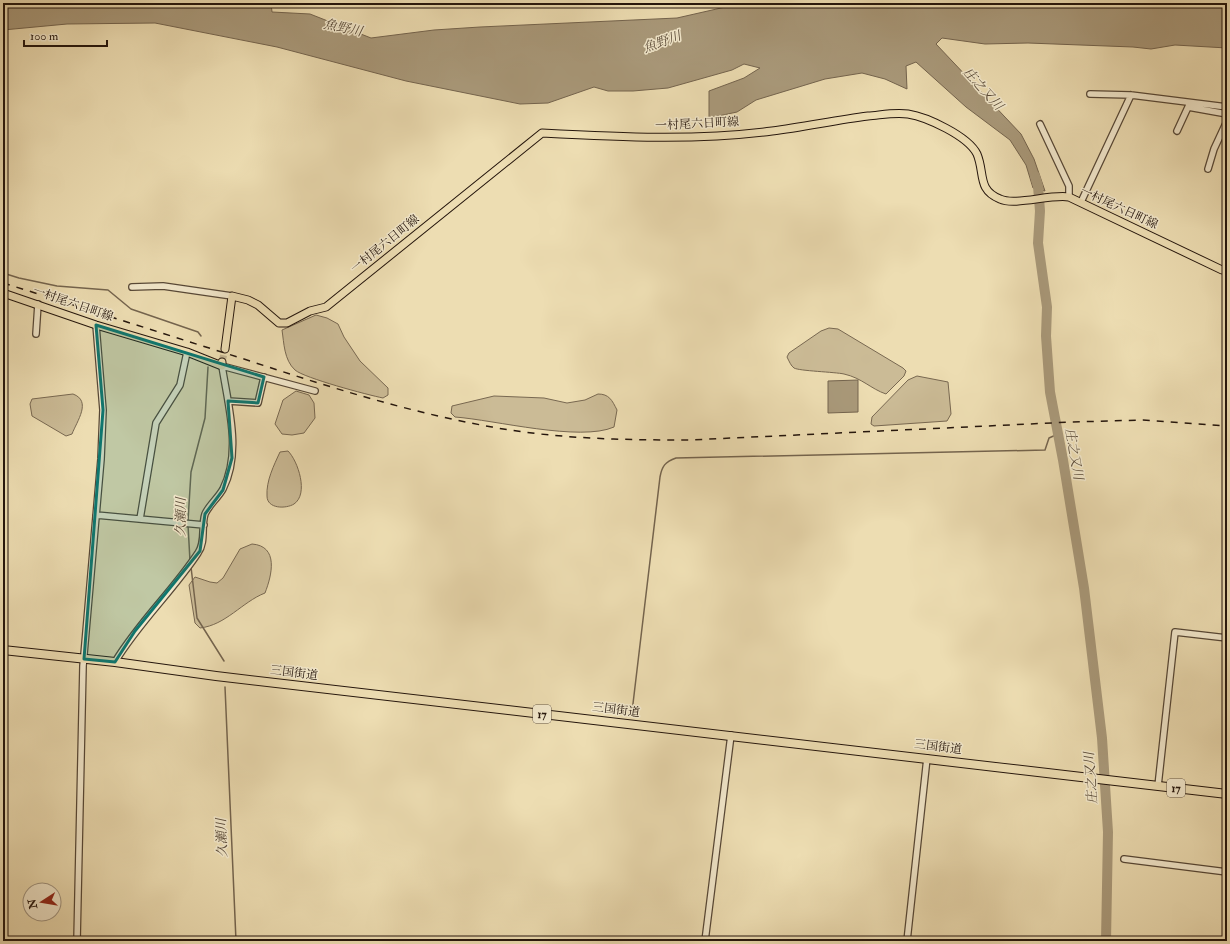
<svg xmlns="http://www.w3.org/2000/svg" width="1230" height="944" viewBox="0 0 1230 944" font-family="'IM FELL Double Pica','Noto Serif JP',serif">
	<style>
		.green { fill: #cbbb96; stroke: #786851 }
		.water { fill: #a9997a; stroke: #74644e }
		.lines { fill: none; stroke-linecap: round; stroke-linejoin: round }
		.stream { stroke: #74644e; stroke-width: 1.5 }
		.river { stroke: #a9997a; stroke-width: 10 }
		.major-tunnel { stroke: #c5b591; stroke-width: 7; stroke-dasharray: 7 3.5; stroke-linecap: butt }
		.minor-casing { stroke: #564736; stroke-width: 8 }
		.major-casing { stroke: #24150c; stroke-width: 9 }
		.highway-casing { stroke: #24150c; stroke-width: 10 }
		.minor { stroke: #f3e9cd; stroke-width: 5.5 }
		.major { stroke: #edddb2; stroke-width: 7 }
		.highway { stroke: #edddb2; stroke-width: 8 }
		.rail { stroke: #24150c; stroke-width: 1.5; stroke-dasharray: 7 7; stroke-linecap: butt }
		.marked { fill: #0f766e; fill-opacity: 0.2; stroke: #0f766e; stroke-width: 3; stroke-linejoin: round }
		.labels { text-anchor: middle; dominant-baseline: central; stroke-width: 3; stroke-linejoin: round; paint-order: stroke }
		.shield { fill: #f3e9cd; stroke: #625546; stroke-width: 1 }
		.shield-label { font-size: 11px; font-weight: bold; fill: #24150c }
		.street-label { font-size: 12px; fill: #24150c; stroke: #f3e9cd }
		.water-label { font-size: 13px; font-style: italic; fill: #594a38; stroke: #f3e9cd }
	</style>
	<rect width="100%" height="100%" fill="#edddb2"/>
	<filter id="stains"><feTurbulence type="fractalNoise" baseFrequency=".005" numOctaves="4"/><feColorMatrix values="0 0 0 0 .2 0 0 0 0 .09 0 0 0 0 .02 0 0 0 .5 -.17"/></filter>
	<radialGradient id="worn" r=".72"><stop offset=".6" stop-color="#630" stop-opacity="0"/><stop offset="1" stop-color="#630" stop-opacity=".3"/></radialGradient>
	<!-- green -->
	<path class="green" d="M316,315L327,318L338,324L344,337L360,361L388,388V395L383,398C368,395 304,378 295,370C284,360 284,343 282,330Z
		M829,328L838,329L903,368L906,371L904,376L886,394C871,389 862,378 844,374C835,372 799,371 794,368C791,366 789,361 787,357L789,353L821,331Z
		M917,376L948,382L951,414L947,421L874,426L871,424L872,417L908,380Z
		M296,391L309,395L314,403L315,418L304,433L292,435L282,434L275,424L283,400Z
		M73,394C92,401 77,421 72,434L66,436L32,416L30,404L32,399Z
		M598,394C609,394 612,400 617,410L614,427C580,442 495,420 455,417L451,413L452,406L494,396L544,398L567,403L585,400Z
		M288,451C298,461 309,494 294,504C286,509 267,509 267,496C266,481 274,465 280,452Z
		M252,544C279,546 272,575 265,593C242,602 226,625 200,628L195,623L189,585L195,577L210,582L217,583L223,578L240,549Z"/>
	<!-- water -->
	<path class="water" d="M3,3H271L272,12L310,14L371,38L434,30L480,27L677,18L743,3H1227V48L1175,45L1151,49L1133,47L1028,43L985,44L942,38L936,44L1021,134L1034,159L1045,191L1033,188L1026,165L1010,140L966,107L916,62L906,66L907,89L885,79L862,73L825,79L756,100L737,112L709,118V91L744,78L760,68L744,64L732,70L668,88L633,91H608L594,87L548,103L520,104L406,81L277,47L155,23L67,24L3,30Z
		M858,380V412L828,413V381Z"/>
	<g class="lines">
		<!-- stream -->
		<path class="stream" d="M3,273L19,278L57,286L108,290L131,309L198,332L201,336
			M188,521L191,472L205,418L208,367
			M188,525L190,561
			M191,567L197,618L224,661
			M225,687L236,941
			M632,712L660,477C662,466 665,462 676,458L1045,450L1049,438L1058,434"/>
		<!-- river -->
		<path class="river" d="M1035,176L1038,186L1040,211L1038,243L1047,307L1046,336L1050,392L1063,460L1084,588L1102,738L1108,832L1106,941"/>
		<!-- major-tunnel -->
		<path class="major-tunnel" d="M222,362L225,349"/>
		<defs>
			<path id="minor" d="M1090,94L1131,95L1227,107
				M1188,107L1227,114
				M1040,124L1069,186V197
				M1177,131L1189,105
				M1208,169L1214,149L1227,121
				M1081,202L1131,95
				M132,287L163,286L232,296
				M36,334L38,304
				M228,401L258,403L264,377
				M96,515L204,525
				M140,519L156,423L180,385L187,352
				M115,662C139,622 173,591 198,553C206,542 201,526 205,514C209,505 218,498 223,489C242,452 228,405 222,366L315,391
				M1158,786L1175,632L1227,638
				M1124,859L1227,872
				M77,941L83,666L101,459L103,410L96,325
				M705,941L731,735
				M907,941L927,758"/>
			<path id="major" d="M3,293L96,325L187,352L222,366V362
				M225,349L232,296L248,300L258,305L279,323H287L310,311L326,307L542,133C619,137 696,141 772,131C804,127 836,120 868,116C881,115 895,112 908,114C927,117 968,136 977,154C985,173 977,190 1000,199C1015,206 1050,194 1069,197L1222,270H1227"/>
			<path id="highway" d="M3,650L115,662L216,676L1227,794"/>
		</defs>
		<!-- minor casing -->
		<use href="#minor" class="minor-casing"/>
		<!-- major casing -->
		<use href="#major" class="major-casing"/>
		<!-- highway casing -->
		<use href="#highway" class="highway-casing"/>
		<!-- minor -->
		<use href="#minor" class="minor"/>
		<!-- major -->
		<use href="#major" class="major"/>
		<!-- highway -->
		<use href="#highway" class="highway"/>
		<!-- rail -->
		<path class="rail" d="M3,283C84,308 164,334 244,359C326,386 407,412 492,427C557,439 624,440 690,440L1072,422L1143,420L1227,426"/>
	</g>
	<!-- marked area -->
	<path class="marked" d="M96,325L264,377L258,403L228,401L232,458L223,490L205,514L200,551L135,631L115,662L84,659L103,410Z"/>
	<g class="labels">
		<!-- shield labels -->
		<g class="shield">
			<rect x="533" y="705" width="18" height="18" rx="3"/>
			<rect x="1167" y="779" width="18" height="18" rx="3"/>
		</g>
		<g class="shield-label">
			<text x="542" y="714">17</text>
			<text x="1176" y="788">17</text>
		</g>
		<!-- street labels -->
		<g class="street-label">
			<text transform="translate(697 124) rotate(-3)">一村尾六日町線</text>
			<text transform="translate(1119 208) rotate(25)">一村尾六日町線</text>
			<text transform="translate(385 244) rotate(-39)">一村尾六日町線</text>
			<text transform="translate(73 304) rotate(19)">一村尾六日町線</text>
			<text transform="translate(294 673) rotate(7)">三国街道</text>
			<text transform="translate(616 710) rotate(7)">三国街道</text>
			<text transform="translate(938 747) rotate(7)">三国街道</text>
		</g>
		<!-- water labels -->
		<g class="water-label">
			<text transform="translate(343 28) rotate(12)">魚野川</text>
			<text transform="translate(662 42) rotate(-20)">魚野川</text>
			<text transform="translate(983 89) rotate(48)">庄之又川</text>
			<text transform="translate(1074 454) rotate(80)">庄之又川</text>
			<text transform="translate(181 517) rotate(-89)">久瀬川</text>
			<text transform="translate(1091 778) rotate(-94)">庄之又川</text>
			<text transform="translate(222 838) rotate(-92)">久瀬川</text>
		</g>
	</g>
	<!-- margin -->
	<rect width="1230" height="944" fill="none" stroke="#edddb2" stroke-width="16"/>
	<rect x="4" y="4" width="1222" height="936" fill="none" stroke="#24150c" stroke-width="2"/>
	<rect x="8" y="8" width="1214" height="928" fill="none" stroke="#24150c"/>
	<!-- north arrow -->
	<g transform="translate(42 902) rotate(258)"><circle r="19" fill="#f3e9cd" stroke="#a09480"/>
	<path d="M0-3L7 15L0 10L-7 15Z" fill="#8f2418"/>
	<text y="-6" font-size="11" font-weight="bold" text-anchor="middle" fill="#24150c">N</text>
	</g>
	<!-- scale -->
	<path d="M24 40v6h83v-6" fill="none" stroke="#24150c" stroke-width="2"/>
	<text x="30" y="40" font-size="12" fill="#24150c" stroke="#f3e9cd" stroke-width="3" paint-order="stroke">100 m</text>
	<rect width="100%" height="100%" filter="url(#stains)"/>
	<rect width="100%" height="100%" fill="url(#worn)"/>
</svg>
